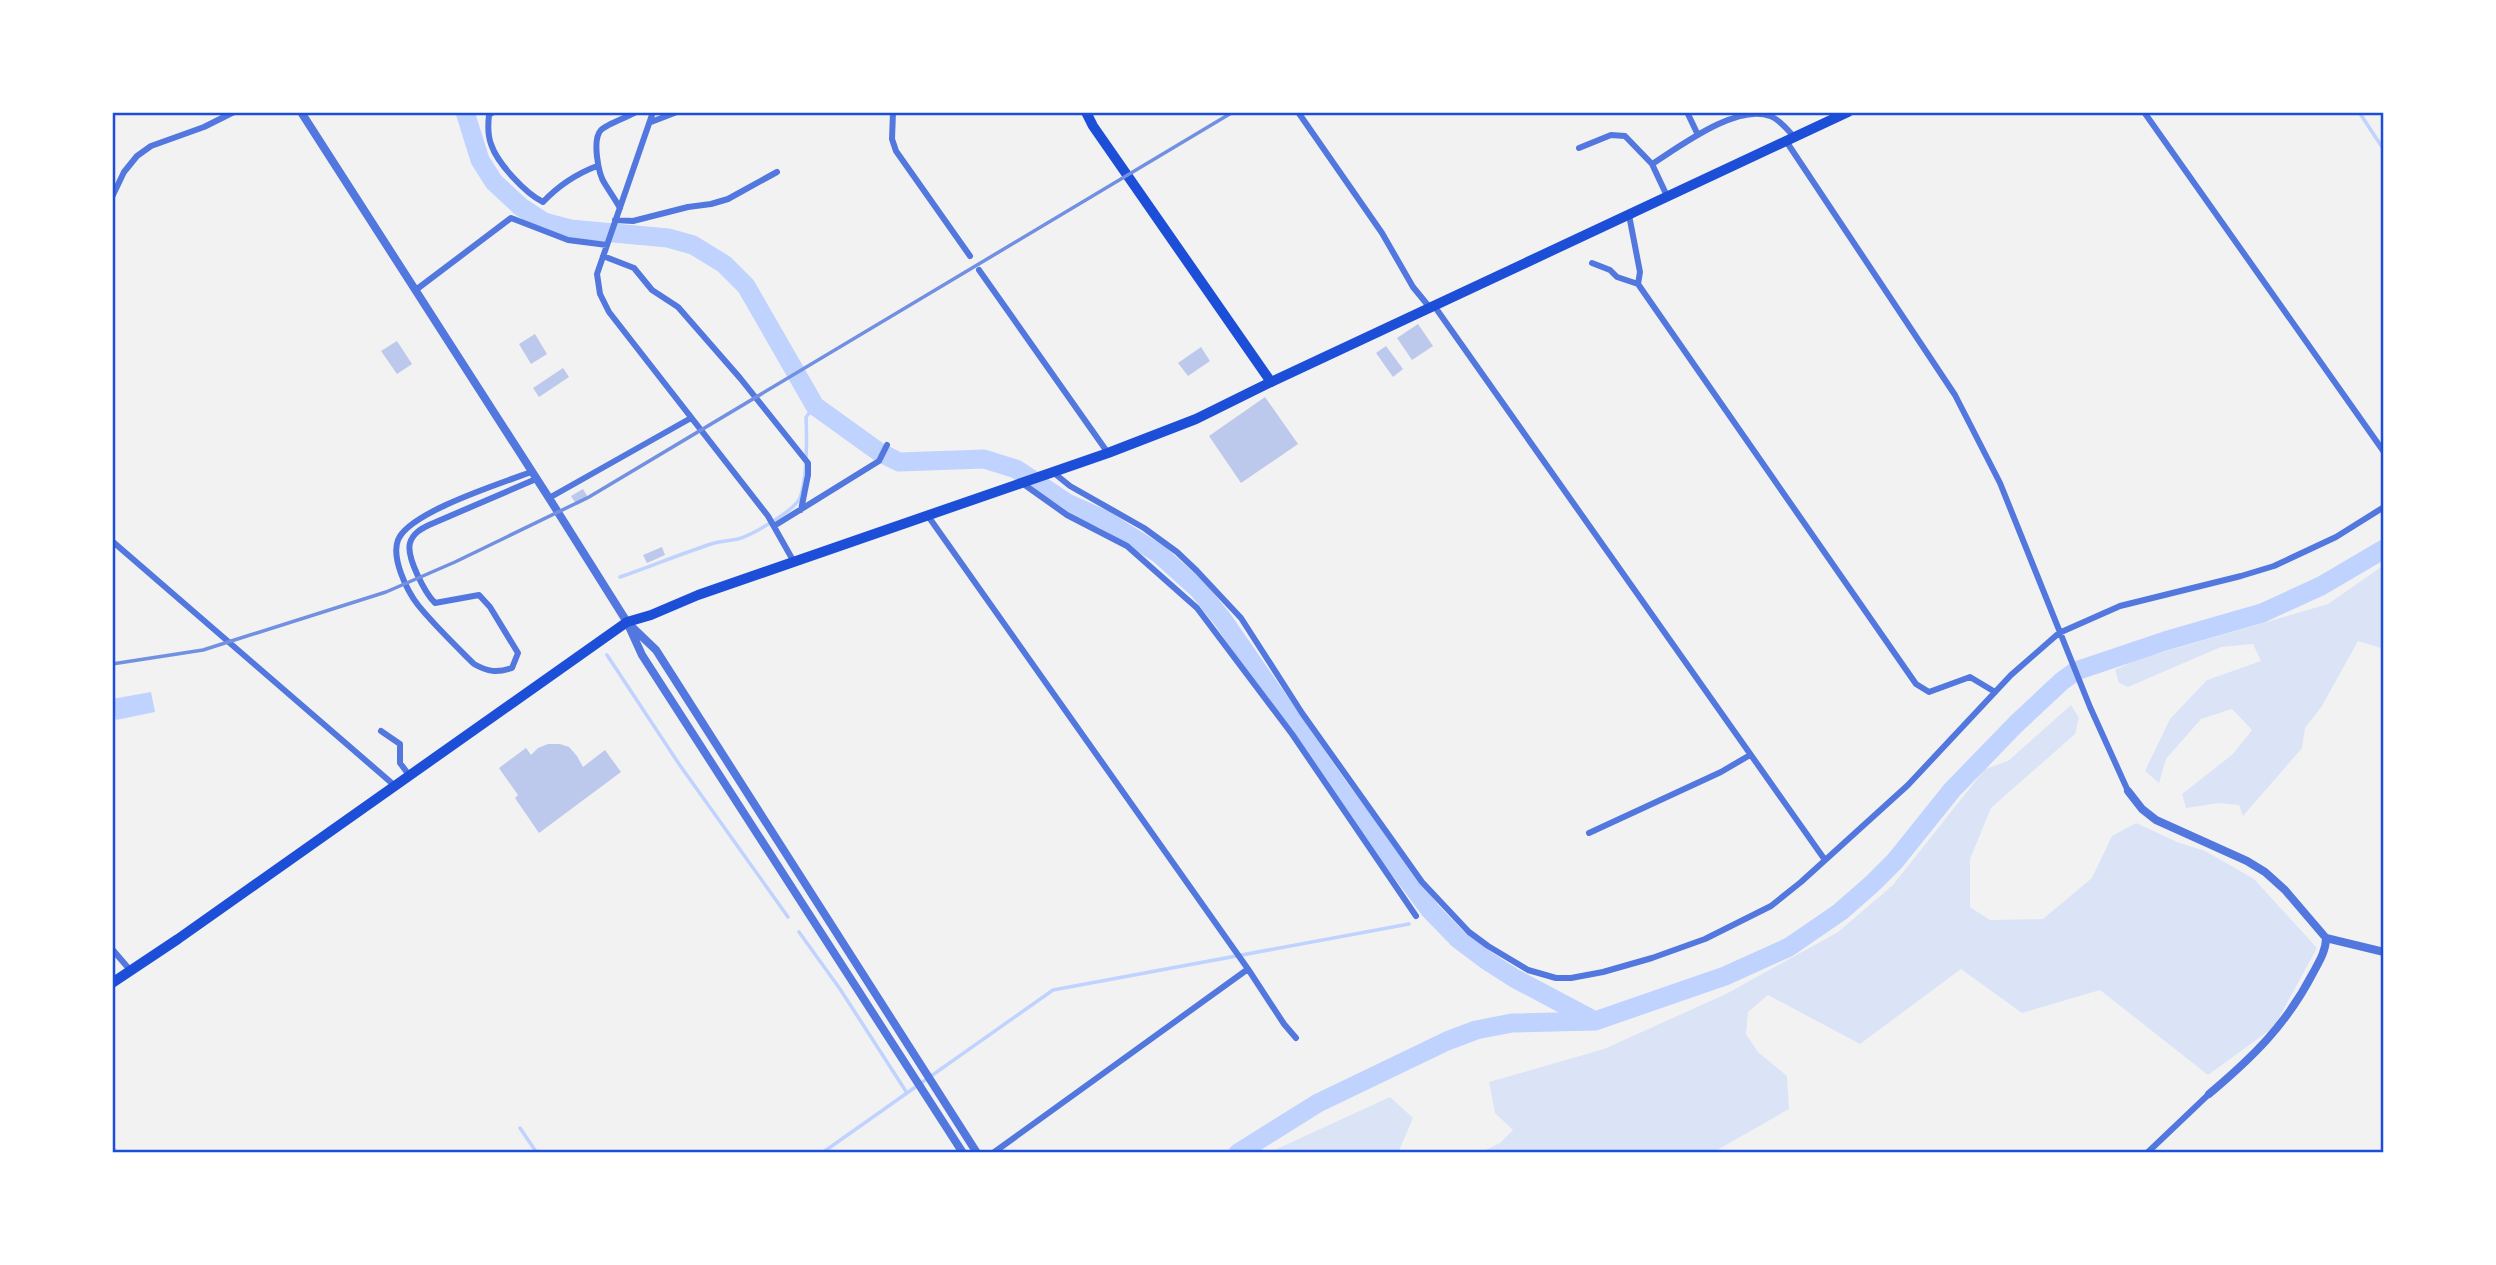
<svg xmlns="http://www.w3.org/2000/svg" width="2496" height="1265" viewBox="0 0 2496 1265" font-family="Karla,sans-serif">
	<style>
		.green { fill: #dbe4f7 }
		.water { fill: #bfd3fe }
		.lines { fill: none; stroke-linecap: round; stroke-linejoin: round }
		.stream { stroke: #bfd3fe; stroke-width: 3.5 }
		.river { stroke: #bfd3fe; stroke-width: 19 }
		.building { fill: #bdc9ec }
		.minor { stroke: #5277de; stroke-width: 6 }
		.tertiary { stroke: #5277de; stroke-width: 8 }
		.secondary { stroke: #1d4ed8; stroke-width: 10 }
		.primary { stroke: #1d4ed8; stroke-width: 10 }
		.rail { stroke: #7290e2; stroke-width: 3.5 }
		.neatline { fill: none; stroke: #1d4ed8; stroke-width: 2.5 }
	</style>
	<rect width="100%" height="100%" fill="#f2f2f2"/>
	<!-- green -->
	<path class="green" d="M2384,565V649L2358,641L2322,706L2305,728L2302,748L2243,816L2239,805L2219,803L2186,808L2182,794L2233,754L2252,730L2232,709L2201,719L2166,759L2159,783L2145,771L2170,719L2207,680L2261,661L2253,644L2221,647L2128,687L2119,683L2115,670L2136,660L2328,604Z
		M2071,705L2079,718L2075,734L1991,808L1970,859V907L1990,920L2043,919L2092,878L2112,836L2136,823L2177,842L2205,851L2254,879L2317,948L2274,1027L2208,1075L2100,990L2022,1013L1961,969L1860,1044L1768,995L1748,1012L1746,1034L1758,1052L1787,1076L1789,1109L1712,1153H1479L1500,1143L1513,1130L1495,1113L1489,1082L1604,1049L1726,994L1838,932L1893,885L1985,769L2008,761Z
		M1390,1097L1413,1118L1398,1153H1268Z"/>
	<!-- water -->
	<path class="water" d="M151,692L155,712L116,720L112,699Z"/>
	<g class="lines">
		<!-- stream -->
		<path class="stream" d="M2359,112L2384,150
			M620,577C651,566 681,554 711,544C720,541 729,541 738,539C752,535 794,511 800,498C807,479 807,438 806,417L815,406
			M607,655L679,764L788,917
			M799,932L840,989L907,1093L822,1153
			M907,1093L1053,990L1409,924
			M520,1128L537,1153
			M112,1147L117,1153"/>
		<!-- river -->
		<path class="river" d="M465,112L480,160L494,182L521,207L544,222L570,229L668,238L693,245L724,264L746,286L815,406L879,452L899,462L984,459L1016,469L1067,503L1105,520L1159,554L1199,590L1223,620L1337,785L1430,910L1458,939L1486,960L1514,978L1595,1021
			M1238,1153L1318,1103L1447,1041L1476,1030L1512,1023L1595,1021L1725,976L1789,947L1840,912L1872,884L1895,861L1952,790L2016,724L2062,681L2076,671L2165,641L2262,613L2321,586L2384,549"/>
	</g>
	<!-- building -->
	<path class="building" d="M1418,324L1433,346L1412,360L1397,338Z
		M535,334L547,354L531,364L519,344Z
		M397,341L412,364L397,374L381,351Z
		M1386,346L1403,369L1393,377L1376,353Z
		M1201,347L1210,361L1188,376L1178,363Z
		M563,368L569,377L539,397L533,388Z
		M1265,397L1298,444L1241,483L1209,436Z
		M583,489L589,499L577,505L571,496Z
		M662,547L665,555L647,563L643,555Z
		M548,744H560L569,747L577,756L583,767L605,750L621,772L539,833L515,798L518,795L499,768L526,748L531,755L538,748Z"/>
	<g class="lines">
		<!-- minor -->
		<path class="minor" d="M493,112L489,115C488,124 488,136 491,144C497,163 525,193 543,202C559,185 576,174 597,166
			M653,112L597,274L600,294L609,312L768,516L794,562
			M893,112L892,139L896,151L970,256
			M1298,112L1382,233L1413,287L1431,309
			M1687,112L1698,135
			M2144,112L2384,452
			M651,122L677,112
			M1786,141L1955,395L2000,483L2090,707L2128,791
			M1579,148L1611,135L1625,136L1652,164
			M1667,196L1652,164C1679,147 1737,103 1770,116C1779,119 1788,130 1794,137
			M112,197L124,172L137,156L151,146L204,127L234,112
			M620,208C615,199 610,192 605,184C598,174 592,139 601,130C607,124 628,117 636,112
			M1629,215L1640,272L1638,284L1916,684L1929,692L1970,677L1995,692
			M615,220L633,221L688,207L711,204L728,199L777,172
			M603,256L634,268L652,290L678,307L740,378L808,463V475L801,510
			M1592,263L1610,270L1617,277L1638,284
			M979,270L1108,453
			M417,289L511,218L568,240L607,245
			M1435,307L1825,860
			M531,472C502,483 409,512 398,540C391,558 407,591 418,605C435,626 455,645 474,664C488,672 497,673 512,668L518,653L490,607L479,595L435,603C425,593 406,557 410,543C413,533 421,529 429,525L536,479
			M1054,473L1070,486L1144,528L1177,552L1197,571L1241,618L1302,713L1422,882L1469,932L1488,946L1528,970L1556,978H1571L1603,972L1652,958L1705,939L1771,906L1801,882L1908,785L2011,675L2059,633L2120,606L2241,576L2274,566L2336,537L2384,507
			M1022,483L1067,515L1127,546L1197,608L1292,734L1416,916
			M549,498L691,418
			M928,516L1248,969L1284,1024L1296,1038
			M774,526L879,461L887,445
			M112,541L394,785
			M381,731L400,744V763L409,775
			M1589,833L1721,772L1750,755
			M112,949L130,970
			M993,1153L1248,969
			M2147,1153L2209,1094"/>
		<!-- tertiary -->
		<path class="tertiary" d="M301,112L549,498L627,622L642,655L963,1153
			M632,627L656,650L977,1153
			M2128,791L2142,809L2156,820L2247,861L2265,872L2285,890L2326,938C2326,951 2319,962 2313,973C2286,1025 2253,1057 2209,1094
			M2326,938L2384,952"/>
		<!-- secondary -->
		<path class="secondary" d="M1086,112L1093,126L1271,382"/>
		<!-- primary -->
		<path class="primary" d="M112,983L178,939L627,622L651,615L698,595L1108,453L1196,419L1271,382L1848,112"/>
		<!-- rail -->
		<path class="rail" d="M112,664L203,650L386,592L455,562L589,497L1233,112"/>
	</g>
	<!-- border -->
	<rect width="2496" height="1265" fill="none" stroke="#ffffff" stroke-width="228"/>
	<rect x="114" y="114" width="2268" height="1037" class="neatline"/>
</svg>
